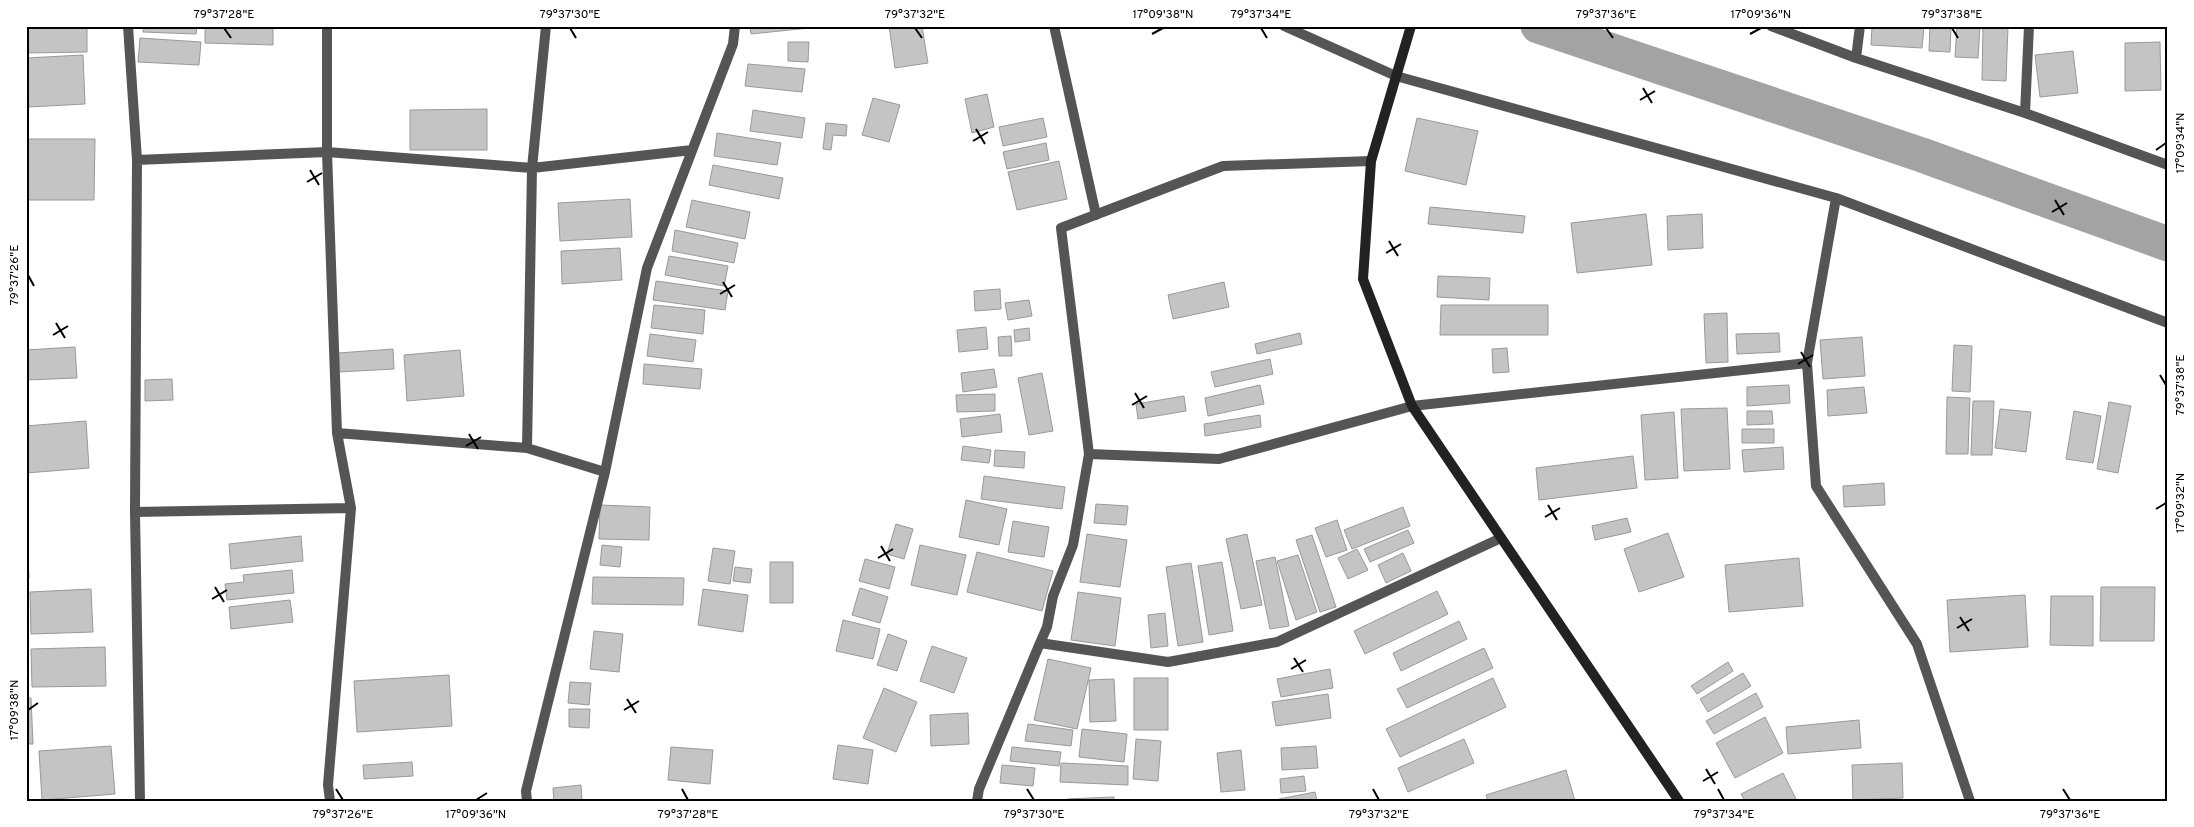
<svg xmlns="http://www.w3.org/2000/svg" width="2194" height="827" viewBox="0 0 2194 827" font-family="Overpass,sans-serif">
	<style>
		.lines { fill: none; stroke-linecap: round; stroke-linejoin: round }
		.canal { stroke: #a3a3a3; stroke-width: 35 }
		.building { fill: #c4c4c4; stroke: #999 }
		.street { stroke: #555; stroke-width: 10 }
		.secondary { stroke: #222; stroke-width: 10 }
		.ticks { fill: none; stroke: #000; stroke-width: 2 }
		.neatline { fill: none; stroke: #000; stroke-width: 2 }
		.ticks-label { font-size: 12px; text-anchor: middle; fill: #000 }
	</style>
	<rect width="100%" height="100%" fill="#fff"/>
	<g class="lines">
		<!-- canal -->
		<path class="canal" d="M1538,26L1922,155L2168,244"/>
	</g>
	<!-- building -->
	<path class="building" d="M144,26H197L196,34L143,32Z
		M205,26H273V45L205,43Z
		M750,26H819V27L751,34Z
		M889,26H922L928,63L895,68Z
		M1872,26H1924L1922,48L1871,45Z
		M1930,26H1951L1950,52L1929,51Z
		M1957,26H1980L1978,58L1955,57Z
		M1983,26H2008L2006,81L1982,80Z
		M87,27V52L26,53V28Z
		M140,38L201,42L199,65L138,62Z
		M788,42H809L808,62L788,61Z
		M2160,42L2161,90L2125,91V43Z
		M2073,51L2078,93L2040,97L2035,55Z
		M83,55L85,104L29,107L26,58Z
		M748,64L805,69L802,92L745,86Z
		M987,94L994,127L972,133L965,99Z
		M873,98L900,105L889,142L862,135Z
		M487,109V150H410V110Z
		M753,110L805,118L802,138L750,131Z
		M1043,118L1047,137L1003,146L999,127Z
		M1417,118L1478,131L1466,185L1405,171Z
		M826,123L847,125L846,136L833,135L831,150L823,149Z
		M717,133L781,143L777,165L714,156Z
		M26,139H95L94,200H26Z
		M1046,143L1049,160L1007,169L1003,152Z
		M1059,161L1067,199L1017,210L1008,172Z
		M713,165L783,178L779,199L709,185Z
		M630,199L632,237L560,241L558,203Z
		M692,200L750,212L745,239L686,227Z
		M1430,207L1525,216L1523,233L1428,224Z
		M1646,214L1652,265L1577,273L1571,223Z
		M1702,214L1703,248L1668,250L1667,216Z
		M675,230L738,243L734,263L672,251Z
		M620,248L622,280L562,284L561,251Z
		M669,256L728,266L724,286L665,275Z
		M1438,276L1490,278L1489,300L1437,297Z
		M656,281L728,291L725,310L653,300Z
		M1224,282L1229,307L1173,319L1168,295Z
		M1000,289L1001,309L975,311L974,291Z
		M1029,300L1032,316L1008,320L1005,303Z
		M654,305L705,310L703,334L651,328Z
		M1441,305H1548V335H1440Z
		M1727,313L1728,362L1706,363L1704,314Z
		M986,327L988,349L959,352L957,330Z
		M1029,328L1030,340L1015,342L1014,330Z
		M1300,333L1302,344L1257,354L1255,344Z
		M1779,333L1780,352L1737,354L1736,334Z
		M650,334L696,340L693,362L647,356Z
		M1011,336L1012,356H999L998,337Z
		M1862,337L1865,376L1823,379L1820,340Z
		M1954,345L1972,346L1970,392L1952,391Z
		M75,347L77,378L26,380V350Z
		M1507,348L1509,372L1493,373L1492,349Z
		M393,349L394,369L339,372L338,353Z
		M460,350L464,396L407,401L404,355Z
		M1270,359L1273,374L1215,387L1211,372Z
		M644,364L702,369L700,389L643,384Z
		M994,369L997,387L963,392L961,373Z
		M1042,373L1053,431L1029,435L1018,378Z
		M172,379L173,400L145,401V380Z
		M1260,385L1264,404L1208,416L1205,398Z
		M1789,385L1790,403L1747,406V387Z
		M1864,387L1867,413L1828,416L1827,390Z
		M995,394V411L957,412L956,395Z
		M1184,396L1186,411L1138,419L1136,404Z
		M1947,397L1970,398L1968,454H1946Z
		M1973,401H1994L1992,455H1971Z
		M2109,402L2131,406L2118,473L2097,469Z
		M1727,408L1730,469L1684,471L1681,409Z
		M2000,409L2031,412L2026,452L1995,448Z
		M1747,411H1772L1773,424L1747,425Z
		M2074,411L2101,416L2093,463L2066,459Z
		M1674,412L1678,478L1645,480L1641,415Z
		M1000,414L1002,432L962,437L960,419Z
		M1260,415L1261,427L1205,436L1204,424Z
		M86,421L89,468L26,473V426Z
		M1742,429H1774V443H1742Z
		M963,446L991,450L989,463L961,460Z
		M1783,447L1784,469L1744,472L1742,450Z
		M995,450L1025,452L1024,468L994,466Z
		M1633,456L1637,488L1539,500L1536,468Z
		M984,476L1065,487L1062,509L981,499Z
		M1884,483L1885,505L1844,507L1843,486Z
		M966,500L1007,509L999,545L959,537Z
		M1096,504L1128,506L1126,525L1094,523Z
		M600,505L650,507L649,540L599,539Z
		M1403,507L1410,526L1352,549L1344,530Z
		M1627,518L1631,532L1595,540L1592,526Z
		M1337,520L1347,550L1326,557L1315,528Z
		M1013,521L1049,527L1044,557L1008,552Z
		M26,523L29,578H26Z
		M896,524L913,529L904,559L887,554Z
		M1408,530L1414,543L1370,562L1364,549Z
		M1668,533L1684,577L1639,592L1624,549Z
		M1087,534L1127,540L1120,587L1080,582Z
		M1247,534L1262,605L1241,609L1226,539Z
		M1312,535L1336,607L1320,612L1296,540Z
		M301,536L303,561L231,569L229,544Z
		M602,545L622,547L620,567L600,565Z
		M920,545L966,555L957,595L911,585Z
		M713,548L735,551L730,584L708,581Z
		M1357,549L1368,570L1348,579L1338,558Z
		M977,552L1053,571L1042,611L967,592Z
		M1403,553L1411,571L1386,583L1378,565Z
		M1298,555L1317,612L1296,620L1277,561Z
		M1275,557L1289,626L1270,629L1256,561Z
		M1799,558L1803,606L1729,612L1725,565Z
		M865,559L895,567L889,589L859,581Z
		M770,562H793V603H770Z
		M1222,562L1233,631L1209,635L1198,566Z
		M1191,563L1203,642L1178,646L1166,567Z
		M735,567L752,569L750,583L733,581Z
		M292,570L294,593L227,600L225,584L244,582L243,575Z
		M593,577L684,578L683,605L592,604Z
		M2101,587H2155L2154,641H2100Z
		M860,588L888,597L880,623L852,615Z
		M91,589L93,632L31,634L30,592Z
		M703,589L748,595L743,632L698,625Z
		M1437,591L1448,614L1365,654L1354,631Z
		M1078,592L1121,598L1115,646L1071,640Z
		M2025,595L2028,647L1950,652L1947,600Z
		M2051,596H2093V646L2050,645Z
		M290,600L293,622L231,629L229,607Z
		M1165,613L1168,646L1151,648L1148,615Z
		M843,620L880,629L873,659L836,651Z
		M1459,621L1467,639L1401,671L1393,653Z
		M594,631L623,634L619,672L590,669Z
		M888,634L907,641L897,671L877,665Z
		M932,646L967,658L954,693L920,681Z
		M105,647L106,686L32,687L31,649Z
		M1484,648L1493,668L1407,708L1397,689Z
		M1048,659L1091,668L1077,729L1034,720Z
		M1728,662L1733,671L1697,694L1691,686Z
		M1330,669L1333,688L1281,697L1277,679Z
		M1743,673L1751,686L1708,712L1700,699Z
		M449,675L452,726L357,732L354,681Z
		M1134,678H1168V730H1134Z
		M1493,678L1506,707L1400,757L1386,729Z
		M1114,679L1116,721L1090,722L1089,680Z
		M570,682L591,683L589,705L568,703Z
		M884,688L917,702L896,752L863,738Z
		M1756,693L1763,707L1714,734L1706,721Z
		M1328,694L1331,718L1276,726L1272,702Z
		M26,698H31L33,744H26Z
		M569,709H590L589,728L569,727Z
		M968,713L969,744L931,746L930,715Z
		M1765,717L1783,753L1735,778L1716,743Z
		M1859,720L1861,748L1788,754L1786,727Z
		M1028,724L1073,730L1071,746L1025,741Z
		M1082,729L1127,734L1124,762L1079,757Z
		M1136,739L1161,741L1158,781L1133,779Z
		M1464,739L1474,763L1408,792L1398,768Z
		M838,745L873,750L868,784L833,779Z
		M111,746L115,794L42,800L39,751Z
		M1316,746L1318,768L1282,770L1281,748Z
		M671,747L713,750L710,784L668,780Z
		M1012,747L1061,752L1059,766L1010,761Z
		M1241,750L1245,790L1221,792L1217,753Z
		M412,762L413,776L364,779L363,765Z
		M1061,763L1128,766V785L1060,782Z
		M1902,763L1903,798L1853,800L1852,765Z
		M1002,765L1035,768L1033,786L1000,783Z
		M1566,770L1575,801H1488L1486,795Z
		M1783,773L1797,801H1745L1741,794Z
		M1304,776L1306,791L1281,793L1280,779Z
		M581,785L582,801H554L553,788Z
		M1315,792L1317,801H1279V799Z
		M1114,797V801H1067V799Z"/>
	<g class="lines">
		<!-- street -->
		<path class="street" d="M128,26L137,160
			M327,26V152L337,433L351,508L328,785L330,801
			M1054,26L1096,215
			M1284,26L1396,76L1836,198L2168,323
			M1771,26L1856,58L2025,113L2168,165
			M1856,58L1860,26
			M2025,113L2029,26
			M1807,363L1816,486L1917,644L1970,801
			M337,433L527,448L532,168L692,150
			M527,448L605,472L647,268L733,44L735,26
			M1089,454L1219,459L1412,406L1807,363L1836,198
			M135,512L137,160L327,152L532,168L546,26
			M1040,643L1047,627L1053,596L1073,545L1089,454L1061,228L1223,166L1371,161
			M140,801L135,512L351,508
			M527,801L526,791L605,472
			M977,801L979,789L1040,643L1168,662L1277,642L1501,538"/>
		<!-- secondary -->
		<path class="secondary" d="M1411,26L1371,161L1363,279L1412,406L1679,801"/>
	</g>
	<!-- ticks -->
	<path class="ticks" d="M224,28L231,38M570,28L576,38M915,28L922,38M1261,28L1267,38M1606,28L1613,38M1952,28L1958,38M1152,34L1163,28M1750,34L1761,28M1643,88L1652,103M1640,100L1655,91M976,129L985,144M973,141L988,132M2156,150L2166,143M310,170L319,185M307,182L322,173M2055,200L2064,215M2052,212L2067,203M1389,241L1398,256M1386,253L1401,244M28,275L34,286M723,282L732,297M720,294L735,285M56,323L65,338M53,335L68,326M1801,352L1810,367M1798,364L1813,355M2160,375L2166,385M1135,393L1144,408M1132,405L1147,396M469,434L478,449M466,446L481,437M1548,505L1557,520M2156,509L2166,503M1545,517L1560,508M881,546L890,561M878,558L893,549M215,587L224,602M212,599L227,590M1960,617L1969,631M1957,628L1972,619M1294,658L1303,672M1291,669L1306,660M627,699L636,713M28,710L38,703M624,710L639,701M1706,769L1715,784M1703,781L1718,772M336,789L343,800M682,789L688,800M1027,789L1034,800M1373,789L1379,800M1718,789L1724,800M2063,789L2070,800M476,800L487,793"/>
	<!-- border -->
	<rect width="2194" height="827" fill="none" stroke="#ffffff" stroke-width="55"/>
	<rect x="28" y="28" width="2138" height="772" class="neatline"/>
	<g class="ticks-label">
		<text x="224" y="18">79°37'28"E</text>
		<text x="570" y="18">79°37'30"E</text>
		<text x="915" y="18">79°37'32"E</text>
		<text x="1163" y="18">17°09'38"N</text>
		<text x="1261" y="18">79°37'34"E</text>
		<text x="1606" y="18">79°37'36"E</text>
		<text x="1761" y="18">17°09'36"N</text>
		<text x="1952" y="18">79°37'38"E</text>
		<text transform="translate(2180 143) rotate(-90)" y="4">17°09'34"N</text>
		<text transform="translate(14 275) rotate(-90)" y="4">79°37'26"E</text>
		<text transform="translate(2180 385) rotate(-90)" y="4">79°37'38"E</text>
		<text transform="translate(2180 503) rotate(-90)" y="4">17°09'32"N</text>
		<text transform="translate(14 710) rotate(-90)" y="4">17°09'38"N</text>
		<text x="343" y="818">79°37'26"E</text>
		<text x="476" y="818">17°09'36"N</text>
		<text x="688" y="818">79°37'28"E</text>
		<text x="1034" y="818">79°37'30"E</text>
		<text x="1379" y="818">79°37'32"E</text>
		<text x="1724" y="818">79°37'34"E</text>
		<text x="2070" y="818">79°37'36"E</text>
	</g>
</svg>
